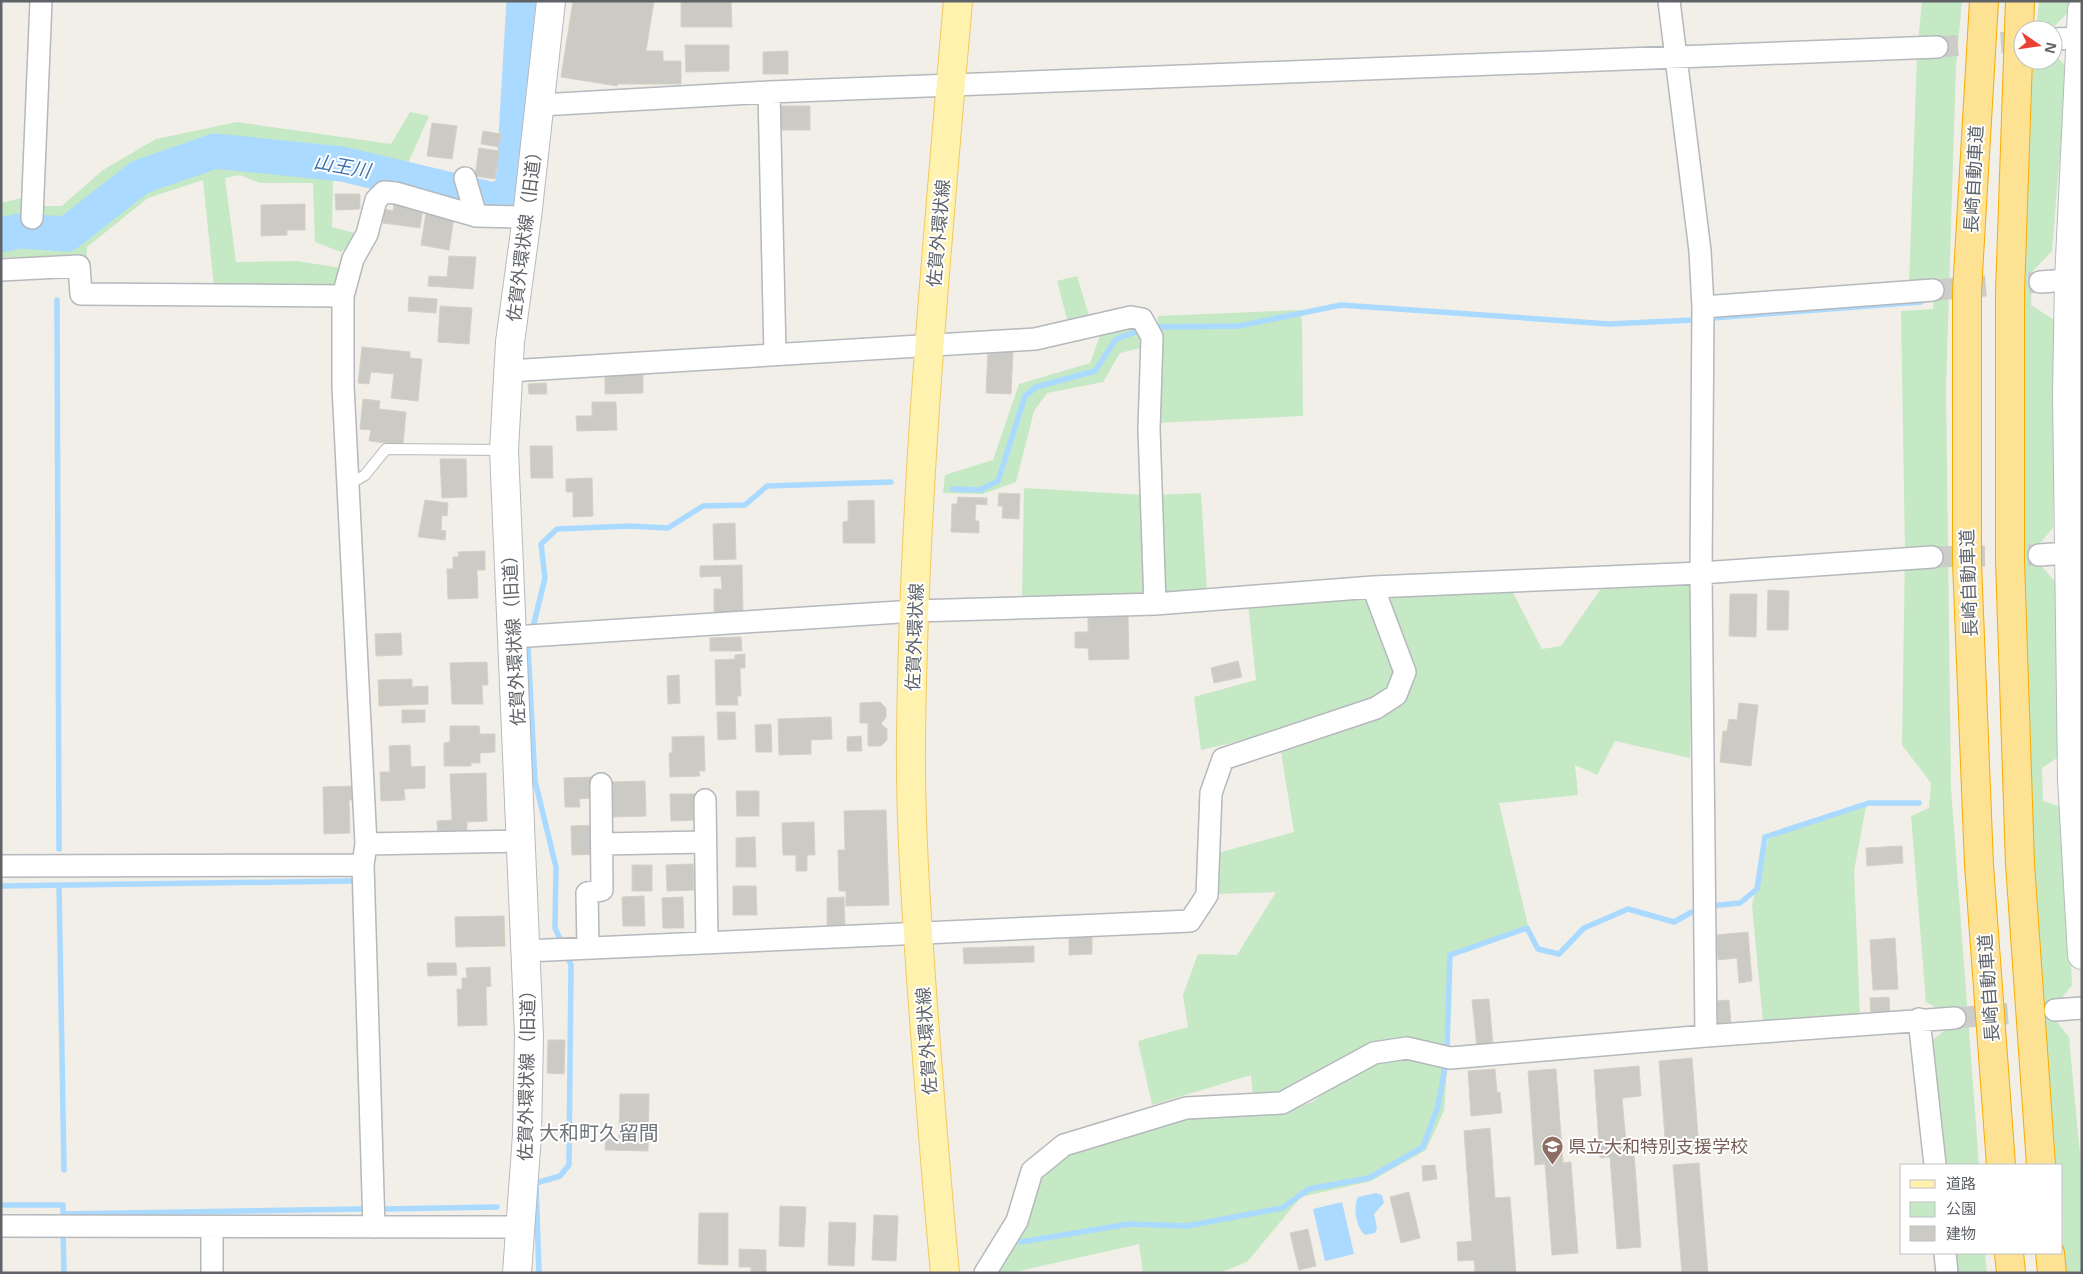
<svg xmlns="http://www.w3.org/2000/svg" width="2083" height="1274" viewBox="0 0 2083 1274" font-family="'Open Sans','Noto Sans JP',sans-serif">
	<style>
		.green { fill: #c5e8c5 }
		.water { fill: #aadaff }
		.lines { fill: none; stroke-linecap: round; stroke-linejoin: round }
		.stream { stroke: #aadaff; stroke-width: 5.5 }
		.river { stroke: #aadaff; stroke-width: 35 }
		.building { fill: #cccac5; stroke: #d6d1c6 }
		.street-tunnel { stroke: #ccccc8; stroke-width: 21; stroke-dasharray: 21 11; stroke-linecap: butt }
		.lane-casing { stroke: #b5b8bc; stroke-width: 12 }
		.street-casing { stroke: #b5b8bc; stroke-width: 24 }
		.secondary-casing { stroke: #b6babf; stroke-width: 30 }
		.primary-casing { stroke: #f2c960; stroke-width: 30 }
		.highway-casing { stroke: #f9ab00; stroke-width: 30 }
		.lane { stroke: #fff; stroke-width: 10 }
		.street { stroke: #fff; stroke-width: 21 }
		.secondary { stroke: #fff; stroke-width: 28 }
		.primary { stroke: #fff2af; stroke-width: 28 }
		.highway { stroke: #fde293; stroke-width: 28 }
		.labels { text-anchor: middle; dominant-baseline: central; stroke-width: 4; stroke-linejoin: round; paint-order: stroke }
		.street-label { font-size: 18px; fill: #5f6368; stroke: #fff }
		.education-label { font-size: 18px; fill: #785e54; stroke: #fff; text-anchor: start }
		.water-label { font-size: 19px; font-style: italic; fill: #4174aa; stroke: #fff }
		.quarter-label { font-size: 20px; fill: #70757a; stroke: #fff }
	</style>
	<rect width="100%" height="100%" fill="#f1efe8"/>
	<!-- green -->
	<path class="green" d="M1922,1H1962L1956,66L1946,387L1951,789L1979,1165H1944L1930,1042L1959,1019L1926,1002L1911,816L1929,808L1931,783L1902,745L1905,551L1901,311L1933,309L1935,283L1909,286L1917,55Z
		M2039,1H2072V8L2051,30H2036Z
		M2053,53L2067,67L2052,251L2032,272L2031,305L2056,321L2053,528L2031,554L2057,584L2060,756L2042,768L2043,801L2065,808L2072,985L2050,1013L2069,1037L2082,1177V1273H2063L2062,1165H2052L2044,1086L2023,669L2019,394L2033,60H2053Z
		M410,112L429,116L405,170L268,142L222,144L148,164L69,226H1V203L22,198L41,206H62L103,170L156,139L237,122L391,144Z
		M216,159L256,162L333,175L332,227L362,235L341,252L315,242L313,183H260L240,175L225,178L236,262L296,261L342,268L337,289L214,287L203,180L148,198L87,247V258L8,257L1,258V243L15,240L65,241L139,185Z
		M1077,276L1090,319L1068,323L1057,281Z
		M1299,310L1302,321L1303,416L1156,423L1158,316Z
		M1134,322L1145,347L1120,353L1103,382L1047,393L1034,411L1016,482L983,494L943,493L945,475L993,460L1019,384L1090,363L1101,333Z
		M1024,488L1144,495L1148,594L1022,599Z
		M1201,493L1207,592L1158,594L1156,495Z
		M1605,583L1693,585L1690,758L1615,741L1597,775L1575,765L1578,795L1499,803L1529,930L1450,954L1444,1047L1409,1043L1278,1095L1253,1097L1251,1075L1152,1105L1138,1041L1188,1027L1183,995L1198,954L1237,955L1276,892L1212,894L1218,853L1294,832L1280,746L1386,707L1201,750L1194,697L1256,680L1248,604L1511,589L1542,649L1561,646Z
		M1866,806L1854,871L1860,1016L1763,1022L1752,905L1769,837Z
		M1409,1052L1447,1067L1444,1111L1426,1150L1371,1181L1301,1197L1247,1262L1219,1273H1143L1139,1244L1011,1273H996L1038,1175L1072,1150L1189,1114L1291,1109L1312,1102L1373,1059Z
		M1954,1253H1985L1987,1273H1957Z"/>
	<!-- water -->
	<path class="water" d="M1376,1193L1382,1195L1384,1203L1374,1214L1377,1228L1375,1233L1365,1235C1356,1228 1353,1207 1358,1197Z
		M1342,1202L1354,1254L1325,1261L1313,1209Z"/>
	<g class="lines">
		<!-- stream -->
		<path class="stream" d="M57,300L59,849
			M1713,318L1921,302
			M1153,327L1239,326L1341,305L1609,324L1693,320
			M953,489L980,490L998,481L1025,396L1036,387L1095,371L1116,339L1144,329
			M532,631L545,578L541,544L557,529L629,526L668,528L703,506L745,505L767,486L891,482
			M530,640L528,646L535,781L556,867L555,928L563,946
			M1,886L352,881
			M59,886L64,1170
			M1710,906L1740,903L1757,889L1765,837L1869,803H1919
			M1447,1048L1450,955L1527,928L1538,949L1559,954L1584,928L1628,909L1674,922L1692,912
			M1,1205H63V1218
			M384,1209L497,1207
			M63,1214L361,1209
			M63,1230L64,1273
			M1021,1242L1129,1224L1187,1226L1282,1208L1309,1189L1369,1178L1423,1147L1438,1106L1445,1067
			M539,1273L536,1183L560,1176L569,1165L571,965L567,955"/>
		<!-- river -->
		<path class="river" d="M1,235L20,231L67,234L140,177L215,151L342,164L498,201L513,188L524,1"/>
	</g>
	<!-- building -->
	<path class="building" d="M573,1H654L646,51H663V61H681V84H618L617,86L561,77Z
		M681,1H731L732,27H681Z
		M685,45H729V71L686,72Z
		M788,51V74H763V52Z
		M777,106H810V130H777Z
		M432,123L457,126L452,159L427,156Z
		M483,131L501,134L499,147L481,144Z
		M479,148L499,151L495,179L475,176Z
		M335,194H360V209L336,210Z
		M305,204V230H287V235L261,236V205Z
		M394,204L423,209L420,228L383,223L384,209L393,211Z
		M426,213L454,217L449,250L421,245Z
		M449,256L476,257L473,289L428,286L429,276L447,277Z
		M409,297L437,299L436,313L408,311Z
		M440,306L472,308L469,344L438,342Z
		M362,347L410,352V358L422,359L418,401L391,398L394,374L371,372L369,384L358,383Z
		M988,351L1013,352L1011,394L986,393Z
		M643,373V393L605,394V374Z
		M546,383L547,394H529L528,384Z
		M363,399L380,401L379,409L406,412L403,445L369,441L371,430L360,429Z
		M592,402H616L617,430L577,431L576,416H592Z
		M530,446H552L553,478H531Z
		M440,459H466L467,497L442,498Z
		M592,478L593,516L573,517V492H566V479Z
		M999,493L1020,494L1019,519L1002,518L1003,506H998Z
		M958,497L987,498V505L976,504L975,521H979V533L951,532L952,504H957Z
		M425,500L448,503L447,516L442,515L441,530L446,531L445,540L418,537Z
		M874,500L875,543H843V522L848,521V501Z
		M735,523L736,559L714,560L713,524Z
		M485,551V570H477L478,598L448,599L447,569H453V557H459L458,552Z
		M742,565L743,613H714V589H722L721,576L700,577V566Z
		M1768,590L1789,591L1788,630H1767Z
		M1730,594H1757L1756,637L1729,636Z
		M1128,616L1129,659L1089,660L1088,648H1075V632H1088V618Z
		M401,633L402,655L376,656L375,634Z
		M741,637L742,651H710V638Z
		M745,654V668H740L741,696H737L738,705H716L715,660L735,659V655Z
		M1238,661L1242,677L1214,683L1211,668Z
		M487,662L488,685H482L483,704H452L450,663Z
		M679,675L680,703L668,704L667,676Z
		M412,679V687L428,686V704L379,706L378,680Z
		M880,702L886,708V717L881,724L887,729V740L881,746H868V723H860V703Z
		M1739,703L1758,705L1751,766L1720,762L1723,731H1727L1729,719L1737,720Z
		M402,710H425V722L402,723Z
		M717,712H735L736,739L718,740Z
		M831,717L832,739L811,740V754L779,755L778,719Z
		M771,724L772,752H756L755,725Z
		M450,726H479L480,734H495V752L480,753V763H471V766H444V743L450,742Z
		M704,736L705,771H699L700,776L670,777L669,753H672V737Z
		M861,736L862,751H847V737Z
		M410,745L411,767L425,766V788L404,789L405,800L381,801L380,772H390L389,746Z
		M486,773L487,821L467,822V834L438,835L437,821L452,820L450,774Z
		M593,777V798L579,799L580,807H565L564,778Z
		M645,781L646,816L613,817L612,782Z
		M353,786L354,800H349L350,833L324,834L323,787Z
		M736,791H759V816H737Z
		M670,794H699L700,820L671,821Z
		M886,810L889,905L846,906V891H839L838,850H845L844,811Z
		M814,822L815,855H807V871H796V855H783L782,823Z
		M595,825L596,854L572,855L571,826Z
		M755,837L756,867H736V838Z
		M1902,846L1903,863L1867,866L1866,848Z
		M693,864L694,890L667,891L666,865Z
		M632,865H652V891H632Z
		M733,886H756L757,915H733Z
		M644,896L645,926H623L622,897Z
		M683,897L684,928H663L662,898Z
		M844,897L845,926L827,927V898Z
		M504,916L505,946L456,947L455,917Z
		M1748,932L1752,981L1739,983L1737,958L1718,960L1716,935Z
		M1092,937V954L1069,955V938Z
		M1895,938L1898,989L1873,990L1870,940Z
		M1034,946V962L964,964L963,948Z
		M427,963H456L457,975L428,976Z
		M490,967L491,986L486,987L487,1025L458,1026L457,989H462V978H467L466,968Z
		M1889,997L1890,1013L1871,1014L1870,998Z
		M1489,999L1493,1045L1477,1047L1472,1000Z
		M1729,1000L1731,1023L1718,1024L1717,1001Z
		M548,1040H565L564,1074L547,1073Z
		M1692,1058L1699,1148L1666,1150L1659,1061Z
		M1639,1066L1641,1096L1622,1098L1627,1154L1634,1153L1641,1247L1617,1249L1610,1157L1600,1158L1594,1070Z
		M1495,1069L1497,1093L1500,1092L1502,1113L1471,1116L1468,1071Z
		M1556,1069L1563,1163L1571,1162L1578,1253L1552,1255L1545,1164L1535,1165L1528,1071Z
		M620,1094H649L648,1151L605,1150L606,1139H619Z
		M1490,1128L1495,1198L1510,1197L1516,1273H1475L1474,1260L1458,1261L1457,1242L1472,1241L1464,1131Z
		M1699,1163L1708,1273H1682L1673,1165Z
		M1435,1165L1437,1179L1423,1181L1422,1166Z
		M1409,1192L1420,1238L1401,1243L1390,1197Z
		M780,1206L806,1207L804,1247L779,1246Z
		M699,1213H728V1265L698,1264Z
		M874,1215L898,1216L896,1261L872,1260Z
		M829,1222L856,1223L854,1266L828,1265Z
		M1308,1229L1316,1266L1299,1270L1290,1233Z
		M739,1249L766,1250V1273H751V1267H739Z"/>
	<g class="lines">
		<!-- street-tunnel -->
		<path class="street-tunnel" d="M1937,47L2023,41
			M1933,290L2040,282
			M1932,557L2039,555
			M1955,1018L2055,1010"/>
		<defs>
			<path id="lane" d="M348,485L365,475L386,449L503,450"/>
			<path id="street" d="M1669,1L1700,251L1703,307L1701,573L1706,1036L1955,1018
				M2053,39L2082,38
				M769,92L775,354
				M541,105L769,92L1937,47
				M465,178L476,216
				M32,218L41,1
				M1,270L79,266L81,294L343,296
				M2040,282L2082,279
				M1703,307L1933,290
				M508,371L1035,339L1131,317L1142,319L1152,337L1149,429L1155,604
				M2039,555L2082,552
				M513,637L915,611L1155,604L1373,587L1701,573L1932,557
				M705,800L707,942
				M366,844L521,841
				M602,844L705,842
				M1,866L363,865
				M588,948L587,893L602,890L601,784
				M526,951L1190,921L1207,895L1211,793L1223,759L1376,708L1396,695L1405,672L1373,587
				M2055,1010L2082,1008
				M1919,1019L1935,1165
				M1,1226L521,1227
				M374,1227L363,865L366,844L343,386V296L353,259L367,234L376,200L384,192L396,193L476,216L527,217
				M1945,1253L1947,1273
				M212,1273V1227
				M985,1273L1017,1221L1032,1171L1064,1145L1186,1108L1282,1103L1374,1053L1407,1048L1450,1058L1706,1036"/>
			<path id="secondary" d="M2082,10L2069,280L2067,393L2072,779L2082,955
				M517,1273L527,1135L529,1036L504,450L510,342L527,217L551,1"/>
			<path id="primary" d="M945,1273C936,1179 929,1086 922,992C916,907 910,821 911,736C914,490 937,246 958,1"/>
			<path id="highway" d="M1984,1L1967,291V562L1979,865L2001,1165
				M2020,1L2010,293V561L2020,864L2041,1165
				M2009,1253L2011,1273
				M2050,1253L2052,1273"/>
		</defs>
		<!-- lane casing -->
		<use href="#lane" class="lane-casing"/>
		<!-- street casing -->
		<use href="#street" class="street-casing"/>
		<!-- secondary casing -->
		<use href="#secondary" class="secondary-casing"/>
		<!-- primary casing -->
		<use href="#primary" class="primary-casing"/>
		<!-- highway casing -->
		<use href="#highway" class="highway-casing"/>
		<!-- lane -->
		<use href="#lane" class="lane"/>
		<!-- street -->
		<use href="#street" class="street"/>
		<!-- secondary -->
		<use href="#secondary" class="secondary"/>
		<!-- primary -->
		<use href="#primary" class="primary"/>
		<!-- highway -->
		<use href="#highway" class="highway"/>
	</g>
	<!-- icons -->
	<defs>
		<symbol id="school-pin" viewBox="-11 -11 22 30"><path d="M0 17L-7.5 6A9.5 9.5 0 1 1 7.5 6Z" fill="#8d6e63" stroke="#fff"/><path d="M0-5L7-2L0 1L-7-2ZM-4 1L0 2.5L4 1V4Q0 6-4 4Z" fill="#fff"/></symbol>
	</defs>
	<g fill-rule="evenodd">
		<use href="#school-pin" x="1540" y="1134" width="25" height="34"/>
	</g>
	<g class="labels">
		<!-- street labels -->
		<g class="street-label">
			<text transform="translate(1973 179) rotate(-87)">長崎自動車道</text>
			<text transform="translate(524 232) rotate(-83)">佐賀外環状線（旧道）</text>
			<text transform="translate(938 233) rotate(-85)">佐賀外環状線</text>
			<text transform="translate(1968 583) rotate(-92)">長崎自動車道</text>
			<text transform="translate(513 636) rotate(-93)">佐賀外環状線（旧道）</text>
			<text transform="translate(914 637) rotate(-88)">佐賀外環状線</text>
			<text transform="translate(1988 988) rotate(-94)">長崎自動車道</text>
			<text transform="translate(926 1041) rotate(-94)">佐賀外環状線</text>
			<text transform="translate(526 1071) rotate(-89)">佐賀外環状線（旧道）</text>
		</g>
		<!-- education labels -->
		<g class="education-label">
			<text x="1568" y="1146">県立大和特別支援学校</text>
		</g>
		<!-- water labels -->
		<g class="water-label">
			<text transform="translate(342 166) rotate(10)">山王川</text>
		</g>
		<!-- quarter labels -->
		<g class="quarter-label">
			<text x="599" y="1132">大和町久留間</text>
		</g>
	</g>
	<!-- border -->
	<rect width="2083" height="1274" fill="none" stroke="#5f6368" stroke-width="5"/>
	<!-- legend -->
	<rect x="1900" y="1164" width="162" height="90" fill="#ffffff" stroke="#bfc1c3"/>
	<rect x="1910" y="1180" width="25" height="8" fill="#fff2af" stroke="#bfc1c3"/>
	<text x="1946" y="1189" font-size="15" fill="#5f6368">道路</text>
	<rect x="1910" y="1202" width="25" height="15" fill="#c5e8c5" stroke="#bfc1c3"/>
	<text x="1946" y="1214" font-size="15" fill="#5f6368">公園</text>
	<rect x="1910" y="1226" width="25" height="15" fill="#cccac5" stroke="#bfc1c3"/>
	<text x="1946" y="1239" font-size="15" fill="#5f6368">建物</text>
	<!-- north arrow -->
	<g transform="translate(2038 45) rotate(103)"><circle r="24" fill="#ffffff" stroke="#bfc1c3"/>
	<path d="M0-4L9 19L0 12L-9 19Z" fill="#ea4335"/>
	<text y="-8" font-size="14" font-weight="bold" text-anchor="middle" fill="#5f6368">N</text>
	</g>
</svg>
